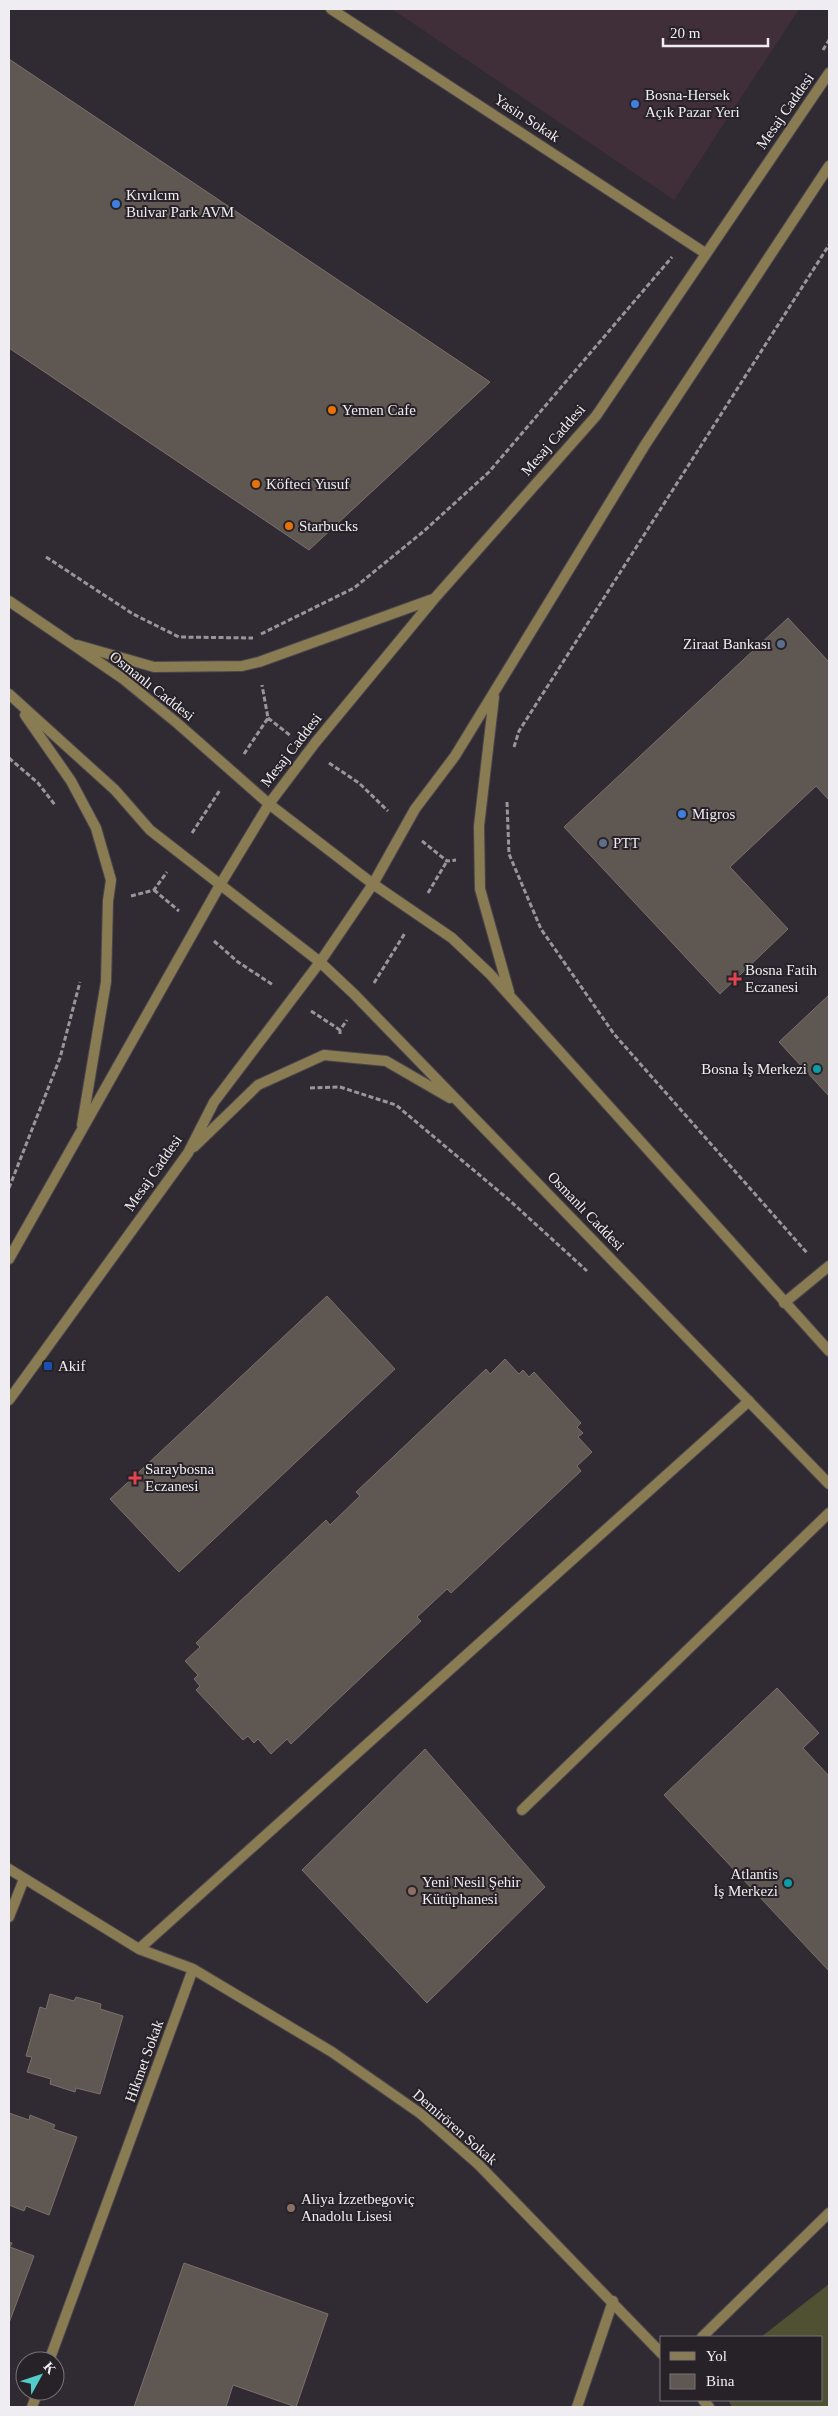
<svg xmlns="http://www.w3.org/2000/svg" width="838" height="2416" viewBox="0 0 838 2416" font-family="Georgia,serif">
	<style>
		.commercial { fill: #402f38 }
		.green { fill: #4f5132 }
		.building { fill: #5e5752; stroke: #78716b }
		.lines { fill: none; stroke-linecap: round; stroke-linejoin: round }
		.service-casing { stroke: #4b464d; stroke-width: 12 }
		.minor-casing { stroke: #4b464d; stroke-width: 12 }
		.tertiary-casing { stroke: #4b464d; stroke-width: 12 }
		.path { stroke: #99959b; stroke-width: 3; stroke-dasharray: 5 2.5; stroke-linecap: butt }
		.service { stroke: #8a7c52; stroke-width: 10 }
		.minor { stroke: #8a7c52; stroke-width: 10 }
		.tertiary { stroke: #8a7c52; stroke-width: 10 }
		.shop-dot { fill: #3f7fe0; stroke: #262228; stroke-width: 2 }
		.food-dot { fill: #e8710a; stroke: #262228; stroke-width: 2 }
		.service-dot { fill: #5c6f8a; stroke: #262228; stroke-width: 2 }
		.health-dot { fill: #e0444e; stroke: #262228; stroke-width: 2 }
		.culture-dot { fill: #0f9aa8; stroke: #262228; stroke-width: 2 }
		.transit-dot { fill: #1a4fb4; stroke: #262228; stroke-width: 2 }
		.education-dot { fill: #8d6e63; stroke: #262228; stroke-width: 2 }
		.labels { text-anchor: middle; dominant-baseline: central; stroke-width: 4; stroke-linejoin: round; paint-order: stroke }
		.poi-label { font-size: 15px; fill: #f0edf2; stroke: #262228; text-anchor: start }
		.street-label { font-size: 15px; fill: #f0edf2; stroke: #262228 }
	</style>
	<rect width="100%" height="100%" fill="#302b32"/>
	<!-- commercial -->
	<path class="commercial" d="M392,9H799L674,200Z"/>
	<!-- green -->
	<path class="green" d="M829,2284V2407H732L728,2400H822V2337H761Z"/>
	<!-- building -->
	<path class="building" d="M9,59L490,382L309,550L9,348Z
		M788,618L829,662V800L816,786L730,867L788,929L720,994L564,827Z
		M829,995V1096L779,1042Z
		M327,1296L395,1369L179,1572L110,1499Z
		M505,1359L519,1374L523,1370L529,1377L534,1372L581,1423L577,1427L583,1433L578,1437L592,1452L577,1466L581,1471L451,1593L447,1589L417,1617L421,1621L291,1744L287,1739L271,1754L258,1739L254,1743L248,1736L243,1740L196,1690L200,1686L194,1679L198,1675L185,1661L200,1647L196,1643L326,1520L330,1525L360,1496L356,1492L486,1369L490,1374Z
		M777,1688L819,1733L803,1748L829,1776V1971L664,1795Z
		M425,1749L545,1887L427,2003L302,1870Z
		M50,1994L74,2001L76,1997L101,2004L100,2009L123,2016L100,2094L76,2088L75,2092L50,2084L51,2079L27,2072L32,2057L26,2056L40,2007L46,2009Z
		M9,2113L29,2120L30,2115L55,2125L53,2129L77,2137L49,2215L26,2206L24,2211L9,2205Z
		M9,2242L12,2243L10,2247L34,2256L9,2323Z
		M184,2263L328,2314L296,2407L233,2385L226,2407H134Z"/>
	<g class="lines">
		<defs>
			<path id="service" d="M9,1917L24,1879"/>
			<path id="minor" d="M331,9L705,253
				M784,1303L829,1266
				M522,1810L829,1513
				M9,1869L139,1949L193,1969L332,2052L421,2114L479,2165L662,2354
				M139,1949L749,1401
				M702,2337L829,2213
				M49,2361L193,1969
				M703,2400L709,2407
				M32,2407L38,2391
				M577,2407L613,2301"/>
			<path id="tertiary" d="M9,601L122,678L177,723L269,804L373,884L452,938L490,974L829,1351
				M77,645L154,667L242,666L259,662L433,599
				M9,694L115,790L150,830L320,962L354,994L829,1484
				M494,697L479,826L480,889L509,992
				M25,715L71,781L96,828L111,880L108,901L106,982L82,1125
				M194,1147L258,1085L324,1055L386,1061L450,1098
				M9,1259L220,885L269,804L315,743L434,599L596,416L829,73
				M9,1400L188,1153L214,1102L320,962L373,884L415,809L455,756L645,445L829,166"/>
		</defs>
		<!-- service casing -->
		<use href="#service" class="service-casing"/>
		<!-- minor casing -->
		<use href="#minor" class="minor-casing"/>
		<!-- tertiary casing -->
		<use href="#tertiary" class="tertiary-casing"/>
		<!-- path -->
		<path class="path" d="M823,50L829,40
			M46,557L133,614L179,637L253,638
			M261,634L354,588L424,531L489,472L672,257
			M268,718L291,736
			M514,747L519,731L829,245
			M244,754L268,718L262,685
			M9,758L38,783L55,805
			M329,763L359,783L388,811
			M507,802L509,854L541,929L614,1034L807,1253
			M192,833L220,790
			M422,841L447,861L456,860
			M154,890L179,911
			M428,893L447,861
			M131,896L154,890L167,872
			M214,941L238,962L273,985
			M374,983L405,933
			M311,1011L340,1030
			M340,1034V1030L347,1020
			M310,1088L340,1087L396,1105L508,1199L587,1271
			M9,1188L60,1058L80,982"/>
		<!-- service -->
		<use href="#service" class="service"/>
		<!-- minor -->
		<use href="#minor" class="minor"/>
		<!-- tertiary -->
		<use href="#tertiary" class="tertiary"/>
	</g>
	<!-- markers -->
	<g class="shop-dot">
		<circle cx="635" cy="104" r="5"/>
		<circle cx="116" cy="204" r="5"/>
		<circle cx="682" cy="814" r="5"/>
	</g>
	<g class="food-dot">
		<circle cx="332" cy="410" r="5"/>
		<circle cx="256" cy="484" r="5"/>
		<circle cx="289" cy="526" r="5"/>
	</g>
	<g class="service-dot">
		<circle cx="781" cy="644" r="5"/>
		<circle cx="603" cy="843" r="5"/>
	</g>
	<g class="health-dot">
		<path d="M732.5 971.5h5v5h5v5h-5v5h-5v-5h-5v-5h5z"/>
		<path d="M132.5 1470.5h5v5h5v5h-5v5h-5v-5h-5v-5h5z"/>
	</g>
	<g class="culture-dot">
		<circle cx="817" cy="1069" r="5"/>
		<circle cx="788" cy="1883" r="5"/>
	</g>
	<rect class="transit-dot" x="43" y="1361" width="10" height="10" rx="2.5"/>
	<g class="education-dot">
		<circle cx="412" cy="1891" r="5"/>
		<circle cx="291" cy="2208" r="5"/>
	</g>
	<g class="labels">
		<!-- poi labels -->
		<g class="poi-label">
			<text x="645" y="95">Bosna-Hersek<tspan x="645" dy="17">Açık Pazar Yeri</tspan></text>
			<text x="126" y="195">Kıvılcım<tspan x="126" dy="17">Bulvar Park AVM</tspan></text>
			<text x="342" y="410">Yemen Cafe</text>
			<text x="266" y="484">Köfteci Yusuf</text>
			<text x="299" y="526">Starbucks</text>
			<text x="771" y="644" text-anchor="end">Ziraat Bankası</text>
			<text x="692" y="814">Migros</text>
			<text x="613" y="843">PTT</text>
			<text x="745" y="970">Bosna Fatih<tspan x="745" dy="17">Eczanesi</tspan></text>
			<text x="807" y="1069" text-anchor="end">Bosna İş Merkezi</text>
			<text x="58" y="1366">Akif</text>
			<text x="145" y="1469">Saraybosna<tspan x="145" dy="17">Eczanesi</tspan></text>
			<text x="778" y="1874" text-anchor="end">Atlantis<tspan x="778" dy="17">İş Merkezi</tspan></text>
			<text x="422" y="1882">Yeni Nesil Şehir<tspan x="422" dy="17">Kütüphanesi</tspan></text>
			<text x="301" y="2199">Aliya İzzetbegoviç<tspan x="301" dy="17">Anadolu Lisesi</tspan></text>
		</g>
		<!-- street labels -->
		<g class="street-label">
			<text transform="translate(785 111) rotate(-55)">Mesaj Caddesi</text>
			<text transform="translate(527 118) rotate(33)">Yasin Sokak</text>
			<text transform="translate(553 440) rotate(-49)">Mesaj Caddesi</text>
			<text transform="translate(152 686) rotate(38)">Osmanlı Caddesi</text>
			<text transform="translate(291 750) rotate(-52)">Mesaj Caddesi</text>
			<text transform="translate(153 1173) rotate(-55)">Mesaj Caddesi</text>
			<text transform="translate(586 1211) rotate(46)">Osmanlı Caddesi</text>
			<text transform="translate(144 2061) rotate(-70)">Hikmet Sokak</text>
			<text transform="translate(455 2127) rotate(41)">Demirören Sokak</text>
		</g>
	</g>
	<!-- border -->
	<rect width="838" height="2416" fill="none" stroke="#f0edf2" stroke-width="20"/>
	<!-- legend -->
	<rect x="660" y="2336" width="162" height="65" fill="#262228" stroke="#777379"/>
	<rect x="670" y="2352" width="25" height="8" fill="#8a7c52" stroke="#777379"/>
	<text x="706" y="2361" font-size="15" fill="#f0edf2">Yol</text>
	<rect x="670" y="2374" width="25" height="15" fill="#5e5752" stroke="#777379"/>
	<text x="706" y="2386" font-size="15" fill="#f0edf2">Bina</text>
	<!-- north arrow -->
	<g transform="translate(40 2376) rotate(50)"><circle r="24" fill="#262228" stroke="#777379"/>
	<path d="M0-4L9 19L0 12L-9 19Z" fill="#53cdca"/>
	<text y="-8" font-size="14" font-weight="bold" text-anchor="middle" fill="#f0edf2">K</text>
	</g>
	<!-- scale -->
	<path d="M663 38v8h105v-8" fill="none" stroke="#f0edf2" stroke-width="2.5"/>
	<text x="670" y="38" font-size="15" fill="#f0edf2" stroke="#262228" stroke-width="4" paint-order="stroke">20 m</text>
</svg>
